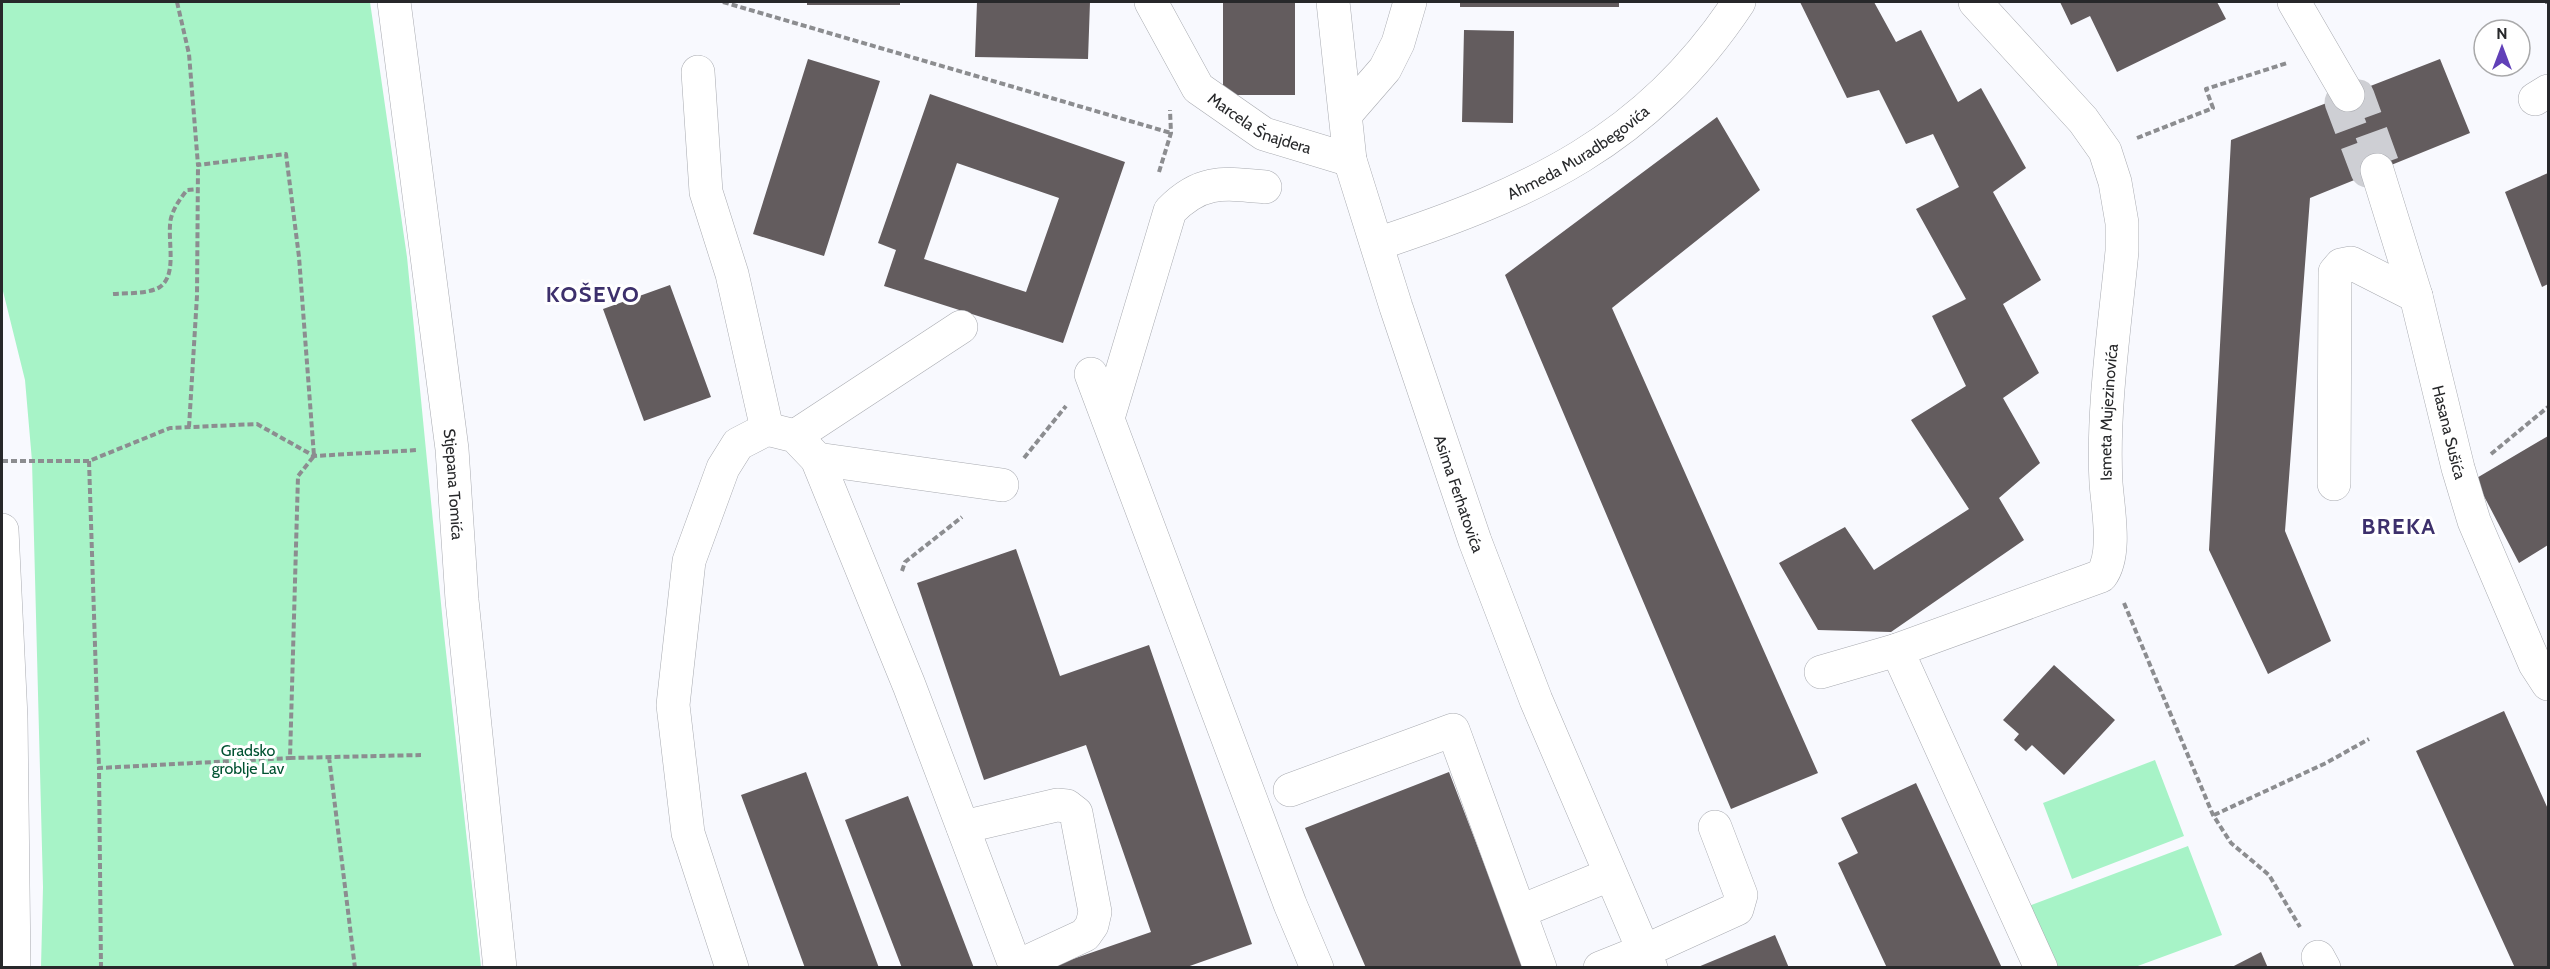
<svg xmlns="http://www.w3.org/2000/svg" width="2550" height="969" viewBox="0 0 2550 969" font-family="Cabin,sans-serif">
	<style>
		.green { fill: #a7f3c7 }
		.building { fill: #635c5e; fill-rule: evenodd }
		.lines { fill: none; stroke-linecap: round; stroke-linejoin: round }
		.minor-tunnel { stroke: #cecfd4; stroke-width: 33; stroke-dasharray: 33 16; stroke-linecap: butt }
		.minor-casing { stroke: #a9abb1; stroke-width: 34 }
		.path { stroke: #8c8d90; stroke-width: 4; stroke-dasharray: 6 3; stroke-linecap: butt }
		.minor { stroke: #fff; stroke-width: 33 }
		.labels { text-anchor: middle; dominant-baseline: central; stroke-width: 6; stroke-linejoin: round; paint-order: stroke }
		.street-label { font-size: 16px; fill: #27282a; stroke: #fff }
		.park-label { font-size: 16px; fill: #005231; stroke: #fff }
		.district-label { font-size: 22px; font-weight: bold; letter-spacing: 1.5px; fill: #3d306c; stroke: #fff }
	</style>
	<rect width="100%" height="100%" fill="#f8f9fe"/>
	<!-- green -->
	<path class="green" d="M2,2H370L407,257L444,634L481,967H41L43,887L32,461L25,380L2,287Z
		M2155,760L2184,836L2072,879L2043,803Z
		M2188,846L2222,935L2135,967H2049L2026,907Z"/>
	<!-- building -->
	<path class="building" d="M807,2H900V5H807Z
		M977,2H1090L1088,59L975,57Z
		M1223,2H1295V95H1223Z
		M1460,2H1619V7H1460Z
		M1800,2H1874L1896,42L1921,30L1958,102L1981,88L2026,168L1993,192L2041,280L2003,304L2039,373L2003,398L2040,463L1999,498L2024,540L1891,632L1818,630L1779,563L1845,527L1874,570L1969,509L1911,420L1966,386L1932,316L1966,299L1916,209L1959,187L1933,134L1906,144L1879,90L1847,98Z
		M2060,2H2217L2226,19L2117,72L2090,16L2071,25Z
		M1464,30L1514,31L1513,123L1462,122Z
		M808,59L880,81L824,256L753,234Z
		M2440,59L2470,133L2310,198L2285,531L2331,641L2268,674L2209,550L2231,140Z
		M930,94L1125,162L1063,343L884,286L896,250L878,243ZM957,163L1059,198L1026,292L924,259Z
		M1717,117L1760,190L1612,308L1818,773L1731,809L1505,275Z
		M2548,173V284L2542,287L2505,192Z
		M670,285L711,397L644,421L603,309Z
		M2548,436V545L2519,563L2475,479Z
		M1016,549L1060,676L1149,645L1252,944L1184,968H1047L1151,932L1086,745L984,780L917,583Z
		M2054,665L2115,720L2064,775L2032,745L2026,751L2014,740L2019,734L2003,720Z
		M2504,711L2548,809V968H2515L2416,751Z
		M806,772L879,968H805L741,795Z
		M1449,772L1524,968H1366L1305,828Z
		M1916,783L2002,968H1887L1838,863L1858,853L1841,818Z
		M908,796L974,968H902L845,820Z
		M1775,935L1789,968H1698V967Z
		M2261,952L2268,968H2230Z"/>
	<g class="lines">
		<!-- minor-tunnel -->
		<path class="minor-tunnel" d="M2348,95L2358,96L2383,165L2377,170L2367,171L2341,102Z"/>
		<defs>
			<g id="minor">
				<path id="s1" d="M394,2L452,449L462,600L500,968"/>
				<path id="s2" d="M1151,2L1198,88L1264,134L1350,160"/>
				<path id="s3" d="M1333,2L1350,160L1396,307L1475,541L1536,700L1651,968"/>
				<path d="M2294,2L2348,95"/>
				<path d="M698,72L706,192L732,274L767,429"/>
				<path d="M2535,99L2548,91"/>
				<path d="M1346,114L1385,69L1398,43L1410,2"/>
				<path id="s4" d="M2377,170L2416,296L2458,468L2474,521L2535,664L2548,684"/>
				<path id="s5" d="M1377,244C1531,193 1646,142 1739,2"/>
				<path d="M1091,374L1290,904L1317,968"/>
				<path d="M1108,418L1170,211C1201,179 1224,183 1265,187"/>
				<path d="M795,436L961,327"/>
				<path d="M817,459L1002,485"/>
				<path d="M2334,484L2335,272L2341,265L2351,263L2416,296"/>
				<path d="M2,530L11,718L14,968"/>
				<path d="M1897,650L2041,968"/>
				<path id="s6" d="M1821,672L1897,650L2101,576C2117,555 2108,510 2106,483C2102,409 2115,325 2122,251V223L2115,182L2105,151L2083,120L1975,2"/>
				<path d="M1290,790L1453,730L1540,968"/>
				<path d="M963,827L1057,805L1067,806L1076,813L1095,912L1092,925L1085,935L1016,967"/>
				<path d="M1521,911L1609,875"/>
				<path d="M2318,957L2324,968"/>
				<path d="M732,968L688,833L673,705L689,561L723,468L738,444L767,429L795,436L817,459L909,685L1016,968"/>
				<path d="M1600,968L1660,944L1737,909L1741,895L1715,827"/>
			</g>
		</defs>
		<!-- minor casing -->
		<use href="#minor" class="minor-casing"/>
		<!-- path -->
		<path class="path" d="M177,2L189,54L198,165L286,154L299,257L314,456L298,476L290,758L421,755
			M723,2L1171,133
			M2545,2H2548
			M2137,138L2213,108L2206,89L2287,63
			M1159,172L1171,133L1170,110
			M113,294C127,293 143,294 156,289C180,279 166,239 171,218C174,207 180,199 187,190L198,189
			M189,427L197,296L198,165
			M2491,454L2548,407
			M1024,458L1066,406
			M2,461H89L170,428L257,424L314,456L418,450
			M89,461L99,768
			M902,571L905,562L962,517
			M2124,603L2213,815L2231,843L2269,875L2300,927
			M329,757L355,968
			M2214,815L2326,763L2369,739
			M101,968L99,768L290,758"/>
		<!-- minor -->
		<use href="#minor" class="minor"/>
	</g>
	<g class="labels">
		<!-- street labels -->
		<g class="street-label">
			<text stroke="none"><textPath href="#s2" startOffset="170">Marcela Šnajdera</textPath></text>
			<text stroke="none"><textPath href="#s5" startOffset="222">Ahmeda Muradbegovića</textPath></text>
			<text stroke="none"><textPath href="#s6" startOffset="462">Ismeta Mujezinovića</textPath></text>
			<text stroke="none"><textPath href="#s4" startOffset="272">Hasana Sušića</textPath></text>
			<text stroke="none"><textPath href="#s1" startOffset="486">Stjepana Tomića</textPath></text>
			<text stroke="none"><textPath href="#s3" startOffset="510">Asima Ferhatovića</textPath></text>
		</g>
		<!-- park labels -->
		<g class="park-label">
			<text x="248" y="750">Gradsko<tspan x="248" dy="18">groblje Lav</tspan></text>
		</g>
		<!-- district labels -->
		<g class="district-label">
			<text x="593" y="294">KOŠEVO</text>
			<text x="2399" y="526">BREKA</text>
		</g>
	</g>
	<!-- border -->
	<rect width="2550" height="969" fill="none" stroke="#27282a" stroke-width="6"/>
	<!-- north arrow -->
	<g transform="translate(2502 48)"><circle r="28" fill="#ffffff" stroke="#a9a9aa" stroke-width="1.5"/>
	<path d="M0-4.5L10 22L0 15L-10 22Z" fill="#6140b8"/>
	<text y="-9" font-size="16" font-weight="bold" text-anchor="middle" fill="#27282a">N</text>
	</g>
</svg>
